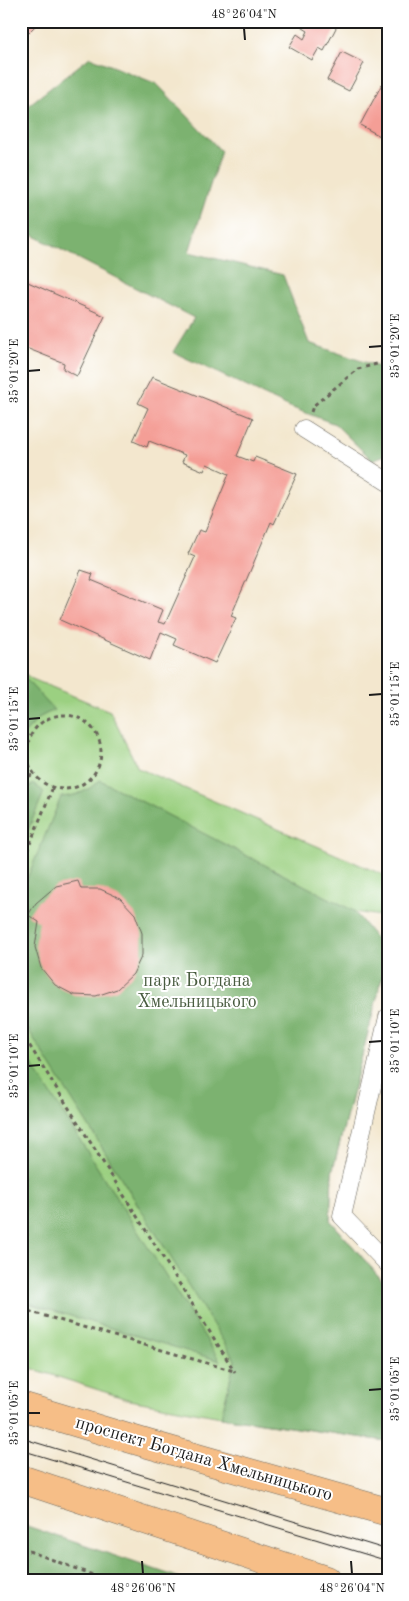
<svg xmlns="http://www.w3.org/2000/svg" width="409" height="1601" viewBox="0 0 409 1601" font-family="'Old Standard TT',serif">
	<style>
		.green { fill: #9bd081; stroke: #5c764e }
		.forest { fill: #7cb26f; stroke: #4c6746 }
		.building { fill: #f49e96 }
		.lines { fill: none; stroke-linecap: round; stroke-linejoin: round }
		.minor-casing { stroke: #67635a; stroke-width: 19 }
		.primary-casing { stroke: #67635a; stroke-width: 29 }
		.path { stroke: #67635a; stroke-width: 3; stroke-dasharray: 4 4; stroke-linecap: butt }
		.minor { stroke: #fff; stroke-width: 18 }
		.primary { stroke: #f6be87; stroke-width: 28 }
		.tram { stroke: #1c1c1c; stroke-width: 1 }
		.ticks { fill: none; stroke: #1c1c1c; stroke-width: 2 }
		.labels { text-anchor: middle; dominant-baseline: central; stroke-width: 4; stroke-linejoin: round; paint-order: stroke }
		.park-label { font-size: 18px; fill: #485b3f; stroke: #fff }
		.street-label { font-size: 18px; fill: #1c1c1c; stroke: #fff }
		.neatline { fill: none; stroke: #1c1c1c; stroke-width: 2 }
		.ticks-label { font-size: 12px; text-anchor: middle; fill: #1c1c1c }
	</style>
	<rect width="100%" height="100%" fill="#fff"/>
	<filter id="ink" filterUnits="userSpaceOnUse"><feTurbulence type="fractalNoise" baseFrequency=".02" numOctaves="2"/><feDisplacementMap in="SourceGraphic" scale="10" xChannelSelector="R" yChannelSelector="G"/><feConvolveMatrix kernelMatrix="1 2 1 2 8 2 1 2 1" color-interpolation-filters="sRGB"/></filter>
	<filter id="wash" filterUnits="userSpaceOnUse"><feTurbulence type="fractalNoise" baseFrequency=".0096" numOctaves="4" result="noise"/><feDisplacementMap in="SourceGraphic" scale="20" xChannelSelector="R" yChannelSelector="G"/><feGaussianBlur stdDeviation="1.12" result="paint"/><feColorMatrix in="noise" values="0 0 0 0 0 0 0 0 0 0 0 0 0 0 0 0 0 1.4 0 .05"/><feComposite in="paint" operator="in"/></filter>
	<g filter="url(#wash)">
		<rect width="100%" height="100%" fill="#f3e7ce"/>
		<!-- green -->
		<path class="green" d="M21,671L32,679L110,711L138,768L388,877V917L354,912L388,954L332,1173L330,1220L388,1287L386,1441L221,1417L130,1400L21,1365Z"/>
		<!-- forest -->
		<path class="forest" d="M90,57L157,84L221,151L189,252L283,275L309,343L388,370V454L372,460L335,424L290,407L173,352L194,318L21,229V111Z
			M21,674L54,710L40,717L25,733L21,732Z
			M100,780L354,911L388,954L332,1173L330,1220L388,1287L386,1441L221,1417L235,1360L21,1018V893L61,797C77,796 88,791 100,780Z
			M34,784L44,792L21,847V791Z
			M21,1047L220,1361L21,1301Z
			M21,1524L186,1580H21Z"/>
		<g id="blocks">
			<!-- building -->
			<path class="building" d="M21,21H40L28,33L21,31Z
				M307,21H329L337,26L324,51L319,48L312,60L289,47L297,34L304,39L308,31L303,28Z
				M342,52L364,63L349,91L327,80Z
				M382,84L388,87V133L383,130L380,136L360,125Z
				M21,279L105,316L77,376L63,369L64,363L21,346Z
				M152,377L253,418L237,456L253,462L255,457L297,474L274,524L271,522L231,616L236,618L215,663L174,645L177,639L161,632L150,660L60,620L81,570L93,574L91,580L163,610L158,622L165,624L195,557L188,554L199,530L205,532L229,474L207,464L204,471L182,462L185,455L149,441L147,447L133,441L148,408L138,403Z
				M78,881L81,889H100L120,898L135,914L142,933V955L133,974L117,989L96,996L74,995L55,985L41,968L35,947L39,922L28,915L36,903L56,886Z"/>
		</g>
	</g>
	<g filter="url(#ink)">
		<use href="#blocks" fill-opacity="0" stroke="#67635a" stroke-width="1"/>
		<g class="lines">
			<defs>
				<path id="minor" d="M304,429L388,482
					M388,1017L342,1216L388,1264"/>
				<path id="primary" d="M21,1406L148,1444L388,1512
					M21,1479L326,1580"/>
			</defs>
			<!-- minor casing -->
			<use href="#minor" class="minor-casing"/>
			<!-- primary casing -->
			<use href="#primary" class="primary-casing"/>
			<!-- path -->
			<path class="path" d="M311,412L313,406L358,369L388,361
				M27 752a37 37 0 1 1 74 0a37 37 0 1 1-74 0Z
				M21,780L34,774
				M21,866L53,787
				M21,1032L235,1372
				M21,1309L234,1371
				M21,1548L106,1580"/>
			<!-- minor -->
			<use href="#minor" class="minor"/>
			<!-- primary -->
			<use href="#primary" class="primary"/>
			<!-- tram -->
			<path class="tram" d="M21,1438L388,1550
				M21,1450L388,1561"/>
		</g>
	</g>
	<!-- ticks -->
	<path class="ticks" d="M244,28L245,40M369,347L382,346M28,371L40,370M369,695L382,694M28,719L40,718M369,1042L382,1041M28,1066L40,1065M369,1390L382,1389M28,1413H40M142,1561L143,1574M351,1561L352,1574"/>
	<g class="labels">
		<!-- park labels -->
		<g class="park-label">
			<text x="197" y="981">парк Богдана<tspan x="197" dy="21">Хмельницького</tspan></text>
		</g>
		<!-- street labels -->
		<g class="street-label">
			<text transform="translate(204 1459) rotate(16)">проспект Богдана Хмельницького</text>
		</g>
	</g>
	<!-- margin -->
	<rect width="409" height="1601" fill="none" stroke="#fff" stroke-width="55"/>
	<rect x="28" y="28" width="354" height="1546" class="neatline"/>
	<g class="ticks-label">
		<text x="244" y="18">48°26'04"N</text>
		<text transform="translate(395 346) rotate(-90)" y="4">35°01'20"E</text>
		<text transform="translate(14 371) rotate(-90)" y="4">35°01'20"E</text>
		<text transform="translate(395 694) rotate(-90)" y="4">35°01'15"E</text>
		<text transform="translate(14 719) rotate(-90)" y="4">35°01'15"E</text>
		<text transform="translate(395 1041) rotate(-90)" y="4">35°01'10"E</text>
		<text transform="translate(14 1066) rotate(-90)" y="4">35°01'10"E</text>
		<text transform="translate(395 1389) rotate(-90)" y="4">35°01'05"E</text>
		<text transform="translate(14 1413) rotate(-90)" y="4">35°01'05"E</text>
		<text x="143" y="1592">48°26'06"N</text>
		<text x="352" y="1592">48°26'04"N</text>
	</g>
</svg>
